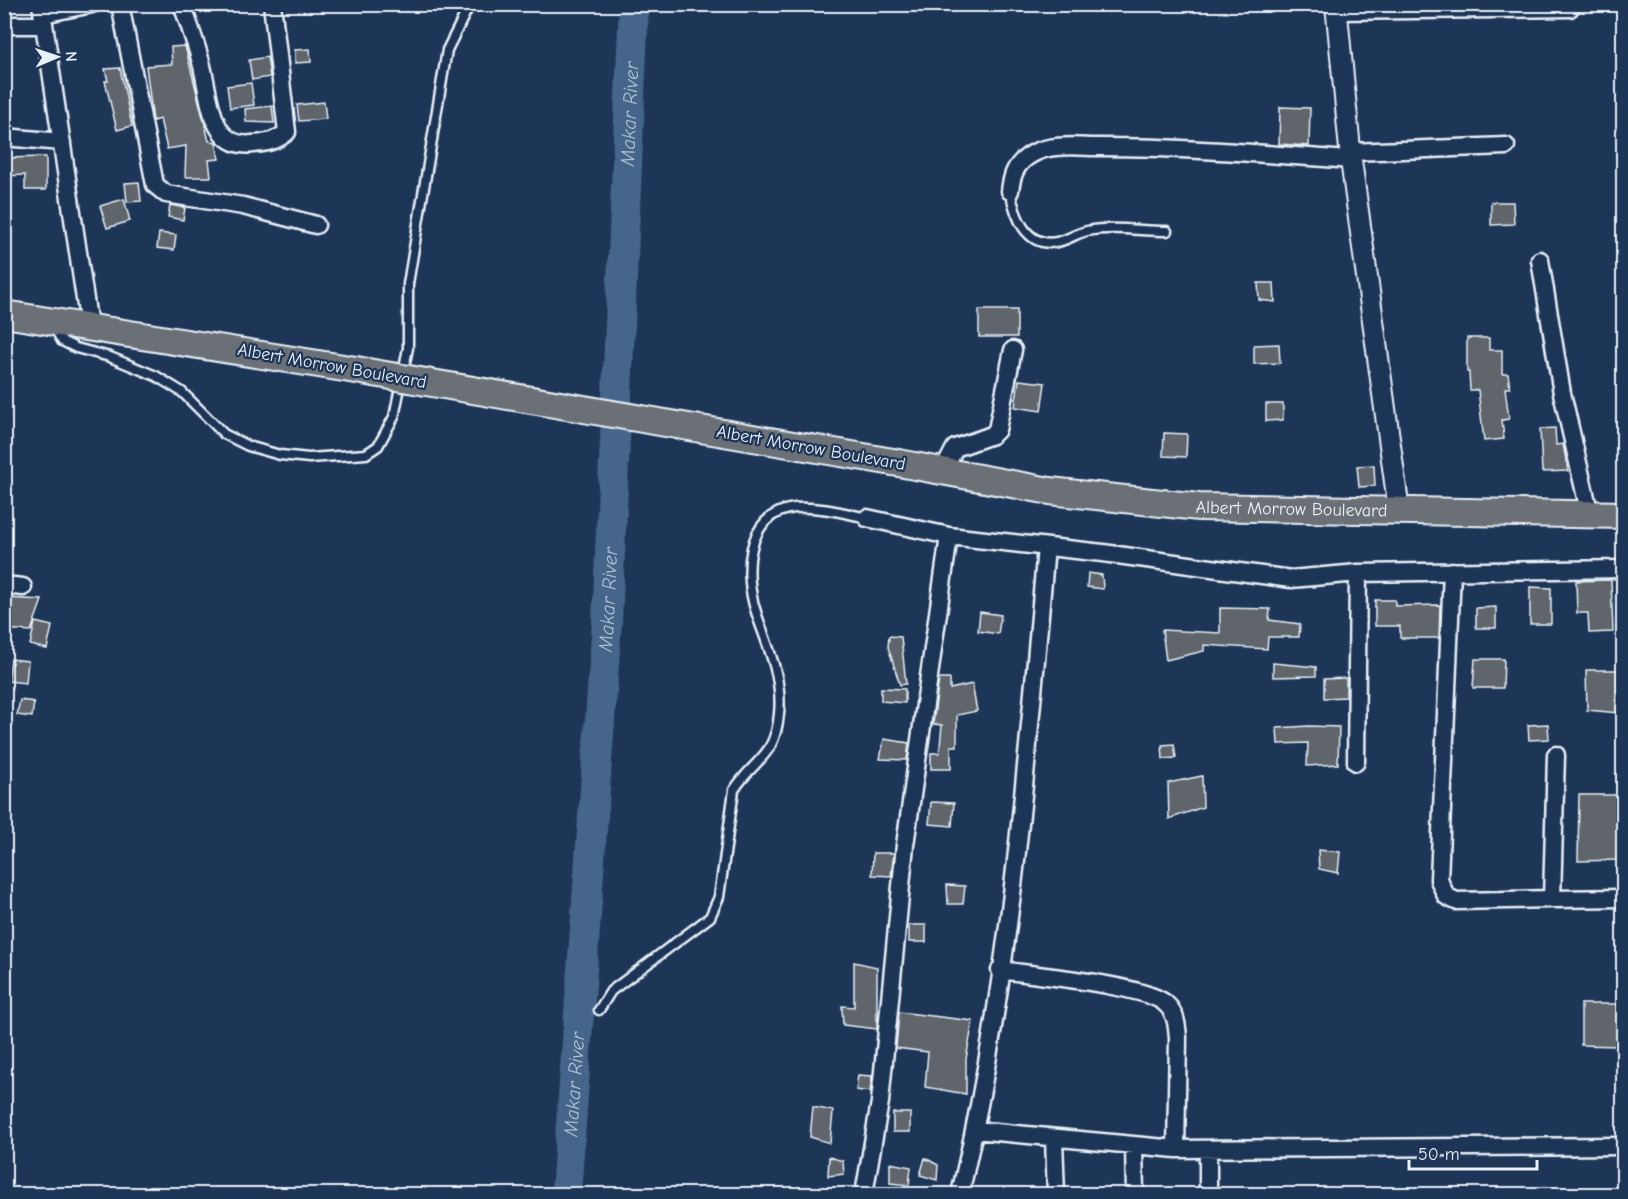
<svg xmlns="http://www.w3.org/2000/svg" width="1628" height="1199" viewBox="0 0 1628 1199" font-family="'Comic Neue',sans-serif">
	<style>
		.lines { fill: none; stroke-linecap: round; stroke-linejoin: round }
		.river { stroke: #44668a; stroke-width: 30 }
		.building { fill: #5f656a; stroke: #e8f1f8; stroke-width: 1.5 }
		.service-casing { stroke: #e8f1f8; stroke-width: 13 }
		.minor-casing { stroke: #e8f1f8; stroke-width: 21 }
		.tertiary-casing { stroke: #e8f1f8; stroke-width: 24 }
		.primary-casing { stroke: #e8f1f8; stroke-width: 30 }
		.service { stroke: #1d3557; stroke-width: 8 }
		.minor { stroke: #1d3557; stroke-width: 16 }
		.tertiary { stroke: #1d3557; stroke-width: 20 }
		.primary { stroke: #6a7074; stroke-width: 26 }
		.primary-bridge-casing { stroke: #e8f1f8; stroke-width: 30; stroke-linecap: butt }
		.primary-bridge { stroke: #6a7074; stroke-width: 26 }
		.labels { text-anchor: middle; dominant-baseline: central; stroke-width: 4.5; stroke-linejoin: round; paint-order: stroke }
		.street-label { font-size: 18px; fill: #e8f1f8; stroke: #1d3557 }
		.water-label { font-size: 20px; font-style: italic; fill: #afc0d2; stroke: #1d3557 }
	</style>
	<rect width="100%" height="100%" fill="#1d3557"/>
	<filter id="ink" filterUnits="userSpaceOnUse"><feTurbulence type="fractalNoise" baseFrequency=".0167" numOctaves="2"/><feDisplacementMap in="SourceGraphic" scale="12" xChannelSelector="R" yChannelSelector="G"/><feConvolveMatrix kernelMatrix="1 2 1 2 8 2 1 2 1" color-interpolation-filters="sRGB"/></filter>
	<g filter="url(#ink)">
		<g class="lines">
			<!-- river -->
			<path class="river" id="s1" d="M566,1194L607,622L634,4"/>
		</g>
		<!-- building -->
		<path class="building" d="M185,46L209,141L216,142L219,159L209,160L211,177H185L186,146L167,149L160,119L153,121L146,66L172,64L171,47Z
			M310,49L311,62L295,63V50Z
			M267,57L270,77L252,80L249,60Z
			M120,68L132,126L117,130L105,81H108L105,69Z
			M251,83L254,105L230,108L227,86Z
			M324,102L326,119L299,121L297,105Z
			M272,106L274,123L246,122L245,109Z
			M1280,107L1310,108L1309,146L1279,144Z
			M46,157V190H25V175L4,176V158Z
			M139,182L141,201L127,202L125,183Z
			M124,199L130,221L107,228L100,206Z
			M1491,202H1513L1514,224L1491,225Z
			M170,205L185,208L183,220L168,217Z
			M159,233L176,235L174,250L157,248Z
			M1258,283H1274L1275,302L1259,300Z
			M979,310H1017V337H979Z
			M1467,338H1489V350H1502V374H1508L1510,388H1505L1509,419L1502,420L1504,439L1484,441L1478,390H1470L1469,372H1467Z
			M1279,344L1280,363L1254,364V345Z
			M1019,380L1045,383L1041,411L1015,407Z
			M1266,404H1283V420L1266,421Z
			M1555,428L1556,445L1563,444L1568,471L1542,472L1540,429Z
			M1164,433L1187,434L1186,457L1163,456Z
			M1374,465L1375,486L1359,487L1357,466Z
			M1088,573L1102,575L1103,589L1087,587Z
			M1611,580L1613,632L1589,633L1588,613H1577L1576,581Z
			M1530,587L1551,588V624H1530Z
			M6,598L42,600L31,631L4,629Z
			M1375,600H1395V606L1440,605L1439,638H1400V626H1375Z
			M1496,607V628H1476V608Z
			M1220,608L1270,609L1269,620L1300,624L1299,637H1268L1267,649L1204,645V651L1166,660L1162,630L1220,633Z
			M980,612L1001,615L998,634L978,631Z
			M35,622L52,626L47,649L30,645Z
			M889,636L901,637L906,684L900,685L888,647Z
			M11,659L28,661L26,683L8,681Z
			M1475,659H1504L1503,688H1473Z
			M1273,663L1316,667V676L1273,677Z
			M1586,670H1618L1619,713L1587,710Z
			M1346,678V697L1324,698V679Z
			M939,679H950V689L972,684L977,711L957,715V746H951V769H931V753H939L940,746L942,725L933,724Z
			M881,688L905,689V703L881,701Z
			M20,700L34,702L32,717L17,715Z
			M1548,724L1549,739L1529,740L1528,725Z
			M1309,726L1339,727L1338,764L1307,766L1308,743L1278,744L1277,728Z
			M884,739L909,743L907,760L880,759Z
			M1174,744L1176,758L1163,759L1162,745Z
			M1202,776L1203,807L1169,819L1168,783Z
			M1579,795H1618L1617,860L1578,861Z
			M931,802L954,803L952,826L929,824Z
			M1318,850L1340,852L1338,873L1319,869Z
			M873,853H894L891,876L872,875Z
			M947,885L965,886L963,904H948Z
			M909,925H926V942H909Z
			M854,962L877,967V1029L843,1025L842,1006L854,1007Z
			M1581,1004H1618V1046L1581,1045Z
			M899,1012L973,1021L966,1059V1094L925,1087L928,1052L896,1048Z
			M858,1075L872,1076L870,1092L856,1090Z
			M813,1107L833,1111L830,1143L810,1137Z
			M893,1113H910V1132H893Z
			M829,1157L843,1161L844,1174L828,1176Z
			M925,1158L938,1165L937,1180L920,1175Z
			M890,1163L911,1167L909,1185L890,1183Z"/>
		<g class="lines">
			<defs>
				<path id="service" d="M1010,191C1015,215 1025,248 1057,242C1068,240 1077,233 1087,231C1112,226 1142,231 1167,231
					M54,327L62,341L76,348L110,357L156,376L182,392L224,434L248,446L280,455L309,458L366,454L378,446L394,417L408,348V284L447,50L470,4
					M599,1010L611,991L710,917L719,897L734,790C755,758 775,758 779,714C783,677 767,646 756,612C744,576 744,513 795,508C819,506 844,513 867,518"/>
				<path id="minor" d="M41,4L89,326
					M120,4L155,185L166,194L243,206L316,225
					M182,4C189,25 197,46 202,66C210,97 210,150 253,144C267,143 277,141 287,132L272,4
					M1337,11L1570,8
					M43,14L92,4
					M4,22L8,25H44
					M4,137L62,142
					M1351,152L1506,146
					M1010,191C1012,174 1016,163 1032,154C1051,143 1079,147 1100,147C1184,147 1268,154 1351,160
					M1540,260L1562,393L1590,515
					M943,471L955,448L992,435L997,430L1013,350
					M867,518L949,536L1103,553L1291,579L1358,573L1624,569
					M1452,571L1439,880L1446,896L1456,901L1552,899
					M4,585L23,587
					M1556,755L1552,899L1624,898
					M1356,762L1358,573
					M1000,970C1032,975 1147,985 1166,1004C1176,1013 1177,1025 1178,1038L1176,1149
					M975,1130L1176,1149L1624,1146
					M1054,1139L1056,1194
					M1134,1147L1135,1194
					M1208,1149V1194
					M864,1194L880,1102L905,845L949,536
					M960,1194C1010,983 1027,763 1046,547"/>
				<path id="tertiary" d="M1336,4L1351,160L1399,511"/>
				<g id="primary">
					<path d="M4,314L356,370"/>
					<path id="s2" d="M893,462L1050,491L1199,507L1624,515"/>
				</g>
			</defs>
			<!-- service casing -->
			<use href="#service" class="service-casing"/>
			<!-- minor casing -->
			<use href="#minor" class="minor-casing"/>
			<!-- tertiary casing -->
			<use href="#tertiary" class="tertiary-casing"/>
			<!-- primary casing -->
			<use href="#primary" class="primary-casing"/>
			<!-- service -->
			<use href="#service" class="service"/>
			<!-- minor -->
			<use href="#minor" class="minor"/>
			<!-- tertiary -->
			<use href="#tertiary" class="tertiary"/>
			<!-- primary -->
			<use href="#primary" class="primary"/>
			<defs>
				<path id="primary-bridge" d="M356,370L893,462"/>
			</defs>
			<!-- primary-bridge casing -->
			<use href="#primary-bridge" class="primary-bridge-casing"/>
			<!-- primary-bridge -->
			<use href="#primary-bridge" class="primary-bridge"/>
		</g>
	</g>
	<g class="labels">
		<!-- street labels -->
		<g class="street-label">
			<text transform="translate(332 366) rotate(10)">Albert Morrow Boulevard</text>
			<text transform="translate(811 448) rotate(10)">Albert Morrow Boulevard</text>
			<text stroke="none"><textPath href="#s2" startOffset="402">Albert Morrow Boulevard</textPath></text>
		</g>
		<!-- water labels -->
		<g class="water-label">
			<text stroke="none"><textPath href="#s1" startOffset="1082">Makar River</textPath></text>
			<text stroke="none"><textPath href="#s1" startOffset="596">Makar River</textPath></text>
			<text stroke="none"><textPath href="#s1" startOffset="110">Makar River</textPath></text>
		</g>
	</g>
	<!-- margin -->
	<rect width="1628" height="1199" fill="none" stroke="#1d3557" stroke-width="24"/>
	<rect x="12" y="12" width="1604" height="1175" fill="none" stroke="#e8f1f8" stroke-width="2" filter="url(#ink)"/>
	<!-- north arrow -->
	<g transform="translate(57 57) rotate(88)" stroke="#1d3557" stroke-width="4.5" paint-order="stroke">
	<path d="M0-4.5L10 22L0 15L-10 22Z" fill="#e8f1f8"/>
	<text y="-9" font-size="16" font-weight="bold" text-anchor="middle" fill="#e8f1f8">N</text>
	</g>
	<!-- scale -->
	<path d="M1409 1160v9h128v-9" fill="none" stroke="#e8f1f8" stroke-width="3"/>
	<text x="1418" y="1160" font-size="18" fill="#e8f1f8" stroke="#1d3557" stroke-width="4.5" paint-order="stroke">50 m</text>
</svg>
